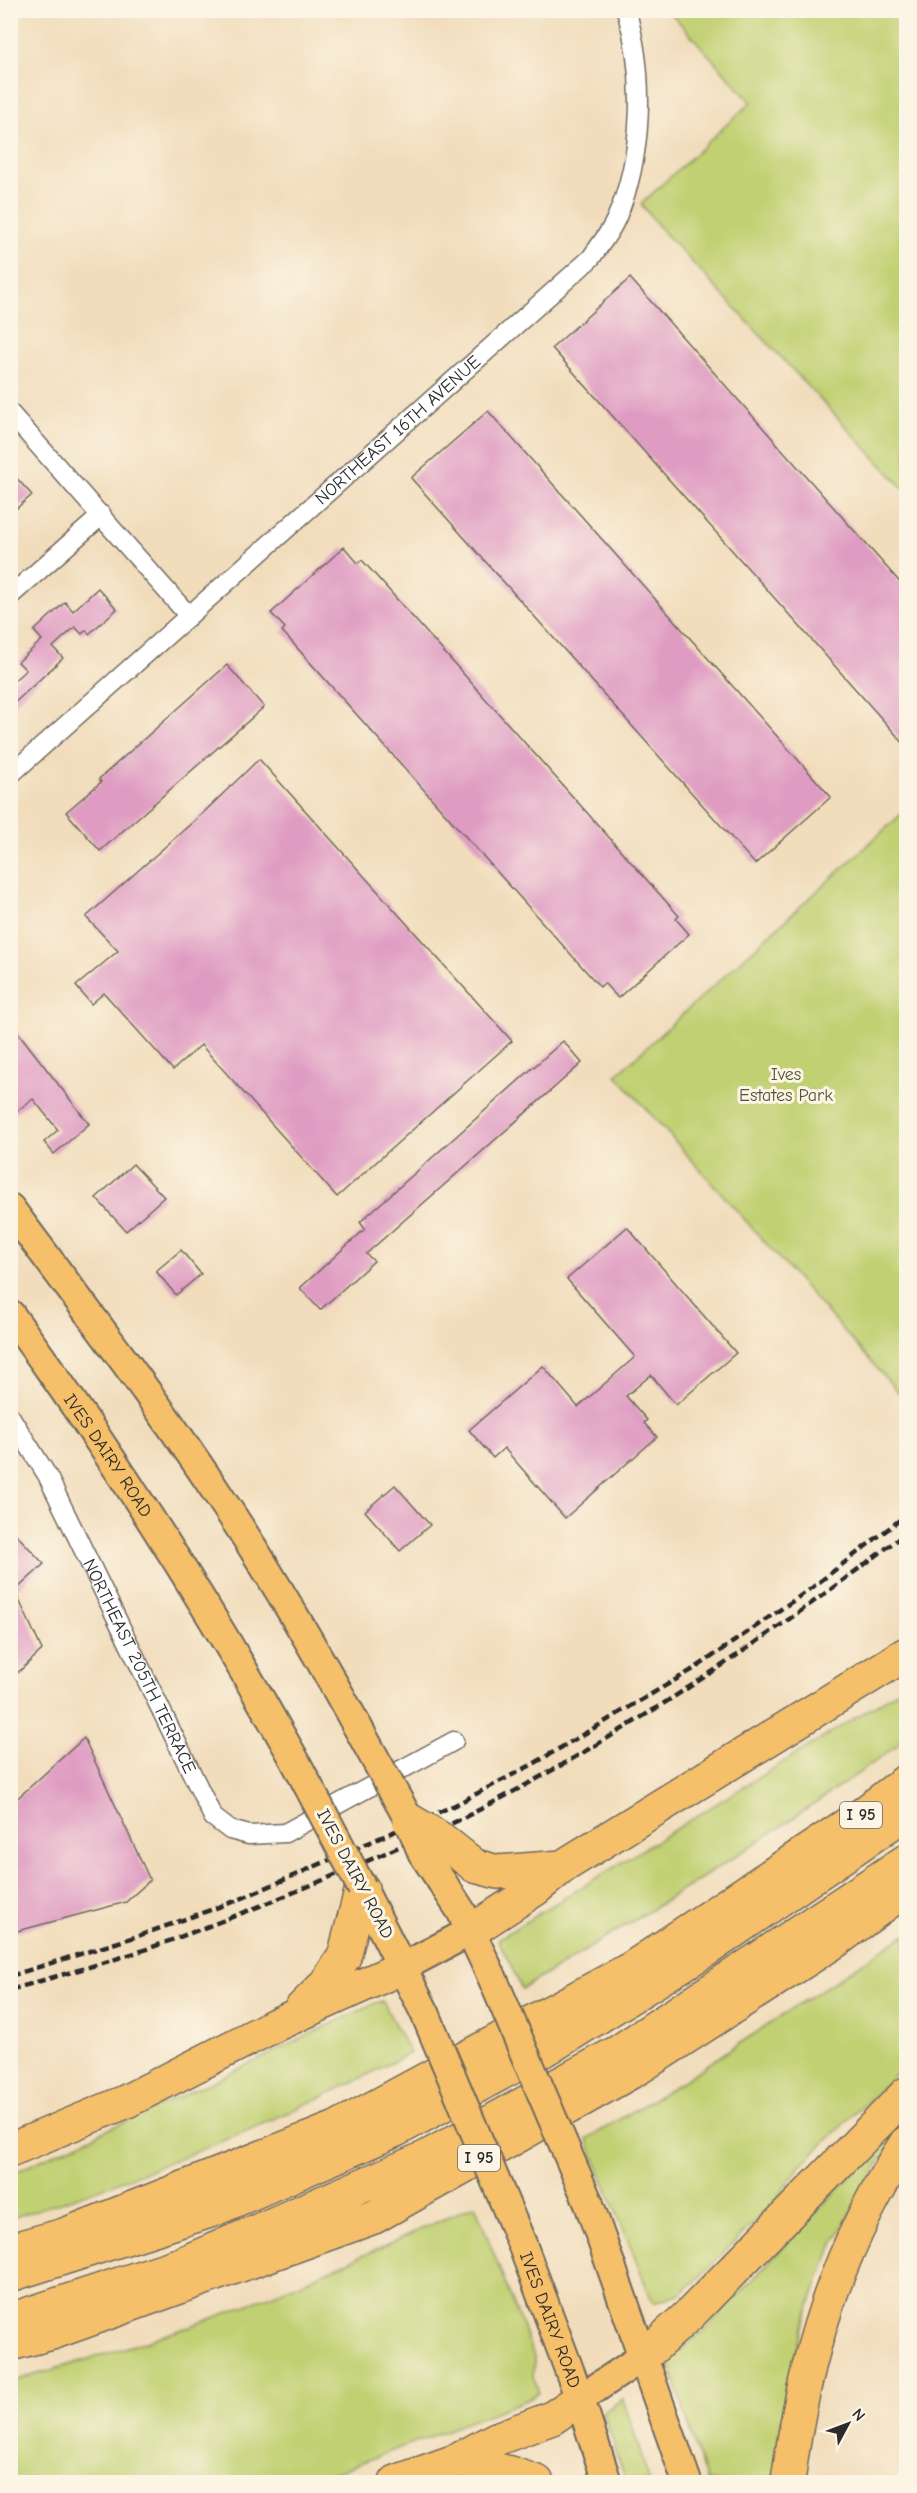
<svg xmlns="http://www.w3.org/2000/svg" width="917" height="2493" viewBox="0 0 917 2493" font-family="'Comic Neue',sans-serif">
	<style>
		.green { fill: #c1d072; stroke: #767e4e; stroke-width: 1.5 }
		.building { fill: #df9cc2 }
		.lines { fill: none; stroke-linecap: round; stroke-linejoin: round }
		.minor-casing { stroke: #70695e; stroke-width: 21 }
		.primary-casing { stroke: #70695e; stroke-width: 32 }
		.motorway-casing { stroke: #70695e; stroke-width: 36 }
		.minor { stroke: #fff; stroke-width: 18 }
		.primary { stroke: #f6c06b; stroke-width: 28 }
		.motorway { stroke: #f6c06b; stroke-width: 33 }
		.rail { stroke: #2b2b2b; stroke-width: 4.5; stroke-dasharray: 9 4.5; stroke-linecap: butt }
		.primary-bridge-casing { stroke: #70695e; stroke-width: 32; stroke-linecap: butt }
		.motorway-bridge-casing { stroke: #70695e; stroke-width: 36; stroke-linecap: butt }
		.primary-bridge { stroke: #f6c06b; stroke-width: 28 }
		.motorway-bridge { stroke: #f6c06b; stroke-width: 33 }
		.labels { text-anchor: middle; dominant-baseline: central; stroke-width: 6; stroke-linejoin: round; paint-order: stroke }
		.shield { fill: #fcf5e5; stroke: #6a6863; stroke-width: 1.5 }
		.shield-label { font-size: 16px; font-weight: bold; fill: #2b2b2b }
		.street-label { font-size: 18px; fill: #2b2b2b; stroke: #fcf5e5 }
		.park-label { font-size: 18px; fill: #50543d; stroke: #fcf5e5 }
	</style>
	<rect width="100%" height="100%" fill="#fcf5e5"/>
	<filter id="ink" filterUnits="userSpaceOnUse"><feTurbulence type="fractalNoise" baseFrequency=".0167" numOctaves="2"/><feDisplacementMap in="SourceGraphic" scale="12" xChannelSelector="R" yChannelSelector="G"/><feConvolveMatrix kernelMatrix="1 2 1 2 8 2 1 2 1" color-interpolation-filters="sRGB"/></filter>
	<filter id="wash" filterUnits="userSpaceOnUse"><feTurbulence type="fractalNoise" baseFrequency=".008" numOctaves="4" result="noise"/><feDisplacementMap in="SourceGraphic" scale="24" xChannelSelector="R" yChannelSelector="G"/><feGaussianBlur stdDeviation="1.35" result="paint"/><feColorMatrix in="noise" values="0 0 0 0 0 0 0 0 0 0 0 0 0 0 0 0 0 1.4 0 .05"/><feComposite in="paint" operator="in"/></filter>
	<g filter="url(#wash)">
		<rect width="100%" height="100%" fill="#f1ddbc"/>
		<!-- green -->
		<path class="green" d="M669,11H906V491L661,229L641,204L751,102Z
			M906,810V1401L616,1075Z
			M906,1686V1739C783,1830 652,1910 522,1989L498,1939Z
			M906,1934V2064L801,2165L776,2200L701,2276L679,2295L653,2303L587,2139L678,2084Z
			M383,2002L410,2053C282,2120 149,2175 11,2218V2174L220,2078L375,2003Z
			M892,2132L895,2136C867,2183 837,2230 818,2282C794,2346 782,2415 773,2482H707L668,2360L706,2329Z
			M475,2205L534,2357L533,2377L539,2393L529,2399L310,2482H11V2382C75,2363 140,2345 202,2322C295,2288 385,2245 475,2205Z
			M623,2399L650,2482H626L603,2412Z"/>
		<g id="blocks">
			<!-- building -->
			<path class="building" d="M630,278L906,589V746L552,348Z
				M488,411L831,797L755,864L411,478Z
				M10,471L32,495L10,514Z
				M344,547L358,563L362,560L679,916L676,919L689,934L618,998L604,983L600,987L282,631L285,628L271,613Z
				M98,588L117,609L89,634L86,630L82,634L75,627L53,647L63,658L10,707V684L26,670L18,662L42,640L34,631L65,602L73,611Z
				M227,665L264,707L100,851L66,812L101,782L99,779Z
				M259,759L512,1041L337,1197L201,1045L173,1070L104,993L91,1004L76,986L118,951L86,917L203,813Z
				M10,1022L89,1124L54,1154L44,1142L58,1130L33,1099L10,1116Z
				M563,1041L582,1063L366,1254L374,1261L320,1310L300,1288L365,1229L360,1222Z
				M133,1164L164,1197L126,1231L96,1198Z
				M627,1227L736,1353L676,1405L651,1375L626,1396L647,1420L644,1423L657,1437L565,1518L504,1448L493,1458L469,1430L543,1366L578,1407L635,1357L567,1279Z
				M181,1250L201,1274L176,1295L156,1271Z
				M395,1485L430,1525L400,1551L365,1511Z
				M10,1528L44,1564L15,1591L42,1650L10,1680Z
				M84,1738L150,1880L126,1902L10,1933V1805Z"/>
		</g>
	</g>
	<g filter="url(#ink)">
		<use href="#blocks" fill-opacity="0" stroke="#70695e" stroke-width="1.5"/>
		<g class="lines">
			<defs>
				<g id="minor">
					<path d="M10,413L189,616"/>
					<path d="M10,596L102,515"/>
					<path id="s1" d="M10,775L591,258C599,246 610,233 616,219C643,158 646,75 626,10"/>
					<path id="s2" d="M10,1416L47,1475L213,1817L230,1830L249,1835L285,1833L454,1741"/>
				</g>
				<g id="primary">
					<path d="M10,1208C81,1304 154,1397 219,1496C269,1570 314,1648 357,1726"/>
					<path id="s3" d="M10,1314C113,1455 207,1603 292,1755"/>
					<path d="M442,1882L461,1911L492,1977"/>
					<path d="M362,1888L425,2013"/>
					<path d="M403,1967L471,1931"/>
					<path d="M589,2204L687,2482"/>
					<path id="s4" d="M522,2244L580,2399L607,2482"/>
					<path d="M580,2399L644,2356"/>
				</g>
				<path id="motorway" d="M475,1866L498,1872L562,1867
					M471,1931L534,1890L562,1867L906,1654
					M301,2009L324,1986L344,1957L362,1888
					M10,2150L125,2102L275,2025L403,1967
					M10,2250L64,2235L336,2128L632,1968L863,1814L906,1781
					M10,2275L213,2210L396,2130L553,2045L706,1950L906,1813
					M10,2320L181,2264L425,2158L618,2052L906,1861
					M10,2344L52,2333L374,2217L638,2068L837,1940L906,1889
					M644,2356L690,2314L906,2094
					M458,2460L510,2473L537,2482
					M396,2482L458,2460L496,2439L552,2418L580,2399
					M788,2482C804,2356 836,2251 906,2143"/>
			</defs>
			<!-- minor casing -->
			<use href="#minor" class="minor-casing"/>
			<!-- primary casing -->
			<use href="#primary" class="primary-casing"/>
			<!-- motorway casing -->
			<use href="#motorway" class="motorway-casing"/>
			<!-- minor -->
			<use href="#minor" class="minor"/>
			<!-- primary -->
			<use href="#primary" class="primary"/>
			<!-- motorway -->
			<use href="#motorway" class="motorway"/>
			<!-- rail -->
			<path class="rail" d="M10,1976L141,1935L238,1900L455,1805L535,1763L697,1667L813,1587L906,1515
				M10,1990C56,1976 102,1964 147,1949C230,1919 312,1886 392,1850C419,1838 446,1827 471,1814C625,1735 769,1638 906,1533"/>
			<defs>
				<path id="primary-bridge" d="M357,1726L409,1820L422,1852L442,1882
					M292,1755L362,1888
					M492,1977L589,2204
					M425,2013L522,2244"/>
				<path id="motorway-bridge" d="M409,1820L441,1839L475,1866"/>
			</defs>
			<!-- primary-bridge casing -->
			<use href="#primary-bridge" class="primary-bridge-casing"/>
			<!-- motorway-bridge casing -->
			<use href="#motorway-bridge" class="motorway-bridge-casing"/>
			<!-- primary-bridge -->
			<use href="#primary-bridge" class="primary-bridge"/>
			<!-- motorway-bridge -->
			<use href="#motorway-bridge" class="motorway-bridge"/>
		</g>
	</g>
	<g class="labels">
		<!-- shield labels -->
		<g class="shield">
			<rect x="840" y="1802" width="42" height="26" rx="4.5"/>
			<rect x="458" y="2145" width="42" height="26" rx="4.5"/>
		</g>
		<g class="shield-label">
			<text x="861" y="1815">I 95</text>
			<text x="479" y="2158">I 95</text>
		</g>
		<!-- street labels -->
		<g class="street-label">
			<text stroke="none"><textPath href="#s1" startOffset="519">NORTHEAST 16TH AVENUE</textPath></text>
			<text stroke="none"><textPath href="#s3" startOffset="172">IVES DAIRY ROAD</textPath></text>
			<text stroke="none"><textPath href="#s2" startOffset="282">NORTHEAST 205TH TERRACE</textPath></text>
			<text transform="translate(355 1874) rotate(62)">IVES DAIRY ROAD</text>
			<text stroke="none"><textPath href="#s4" startOffset="81">IVES DAIRY ROAD</textPath></text>
		</g>
		<!-- park labels -->
		<g class="park-label">
			<text x="786" y="1074">Ives<tspan x="786" dy="21">Estates Park</tspan></text>
		</g>
	</g>
	<!-- margin -->
	<rect width="917" height="2493" fill="none" stroke="#fcf5e5" stroke-width="36"/>
	<!-- north arrow -->
	<g transform="translate(848 2424) rotate(49)" stroke="#fcf5e5" stroke-width="4.5" paint-order="stroke">
	<path d="M0-4.5L10 22L0 15L-10 22Z" fill="#2b2b2b"/>
	<text y="-9" font-size="16" font-weight="bold" text-anchor="middle" fill="#2b2b2b">N</text>
	</g>
</svg>
